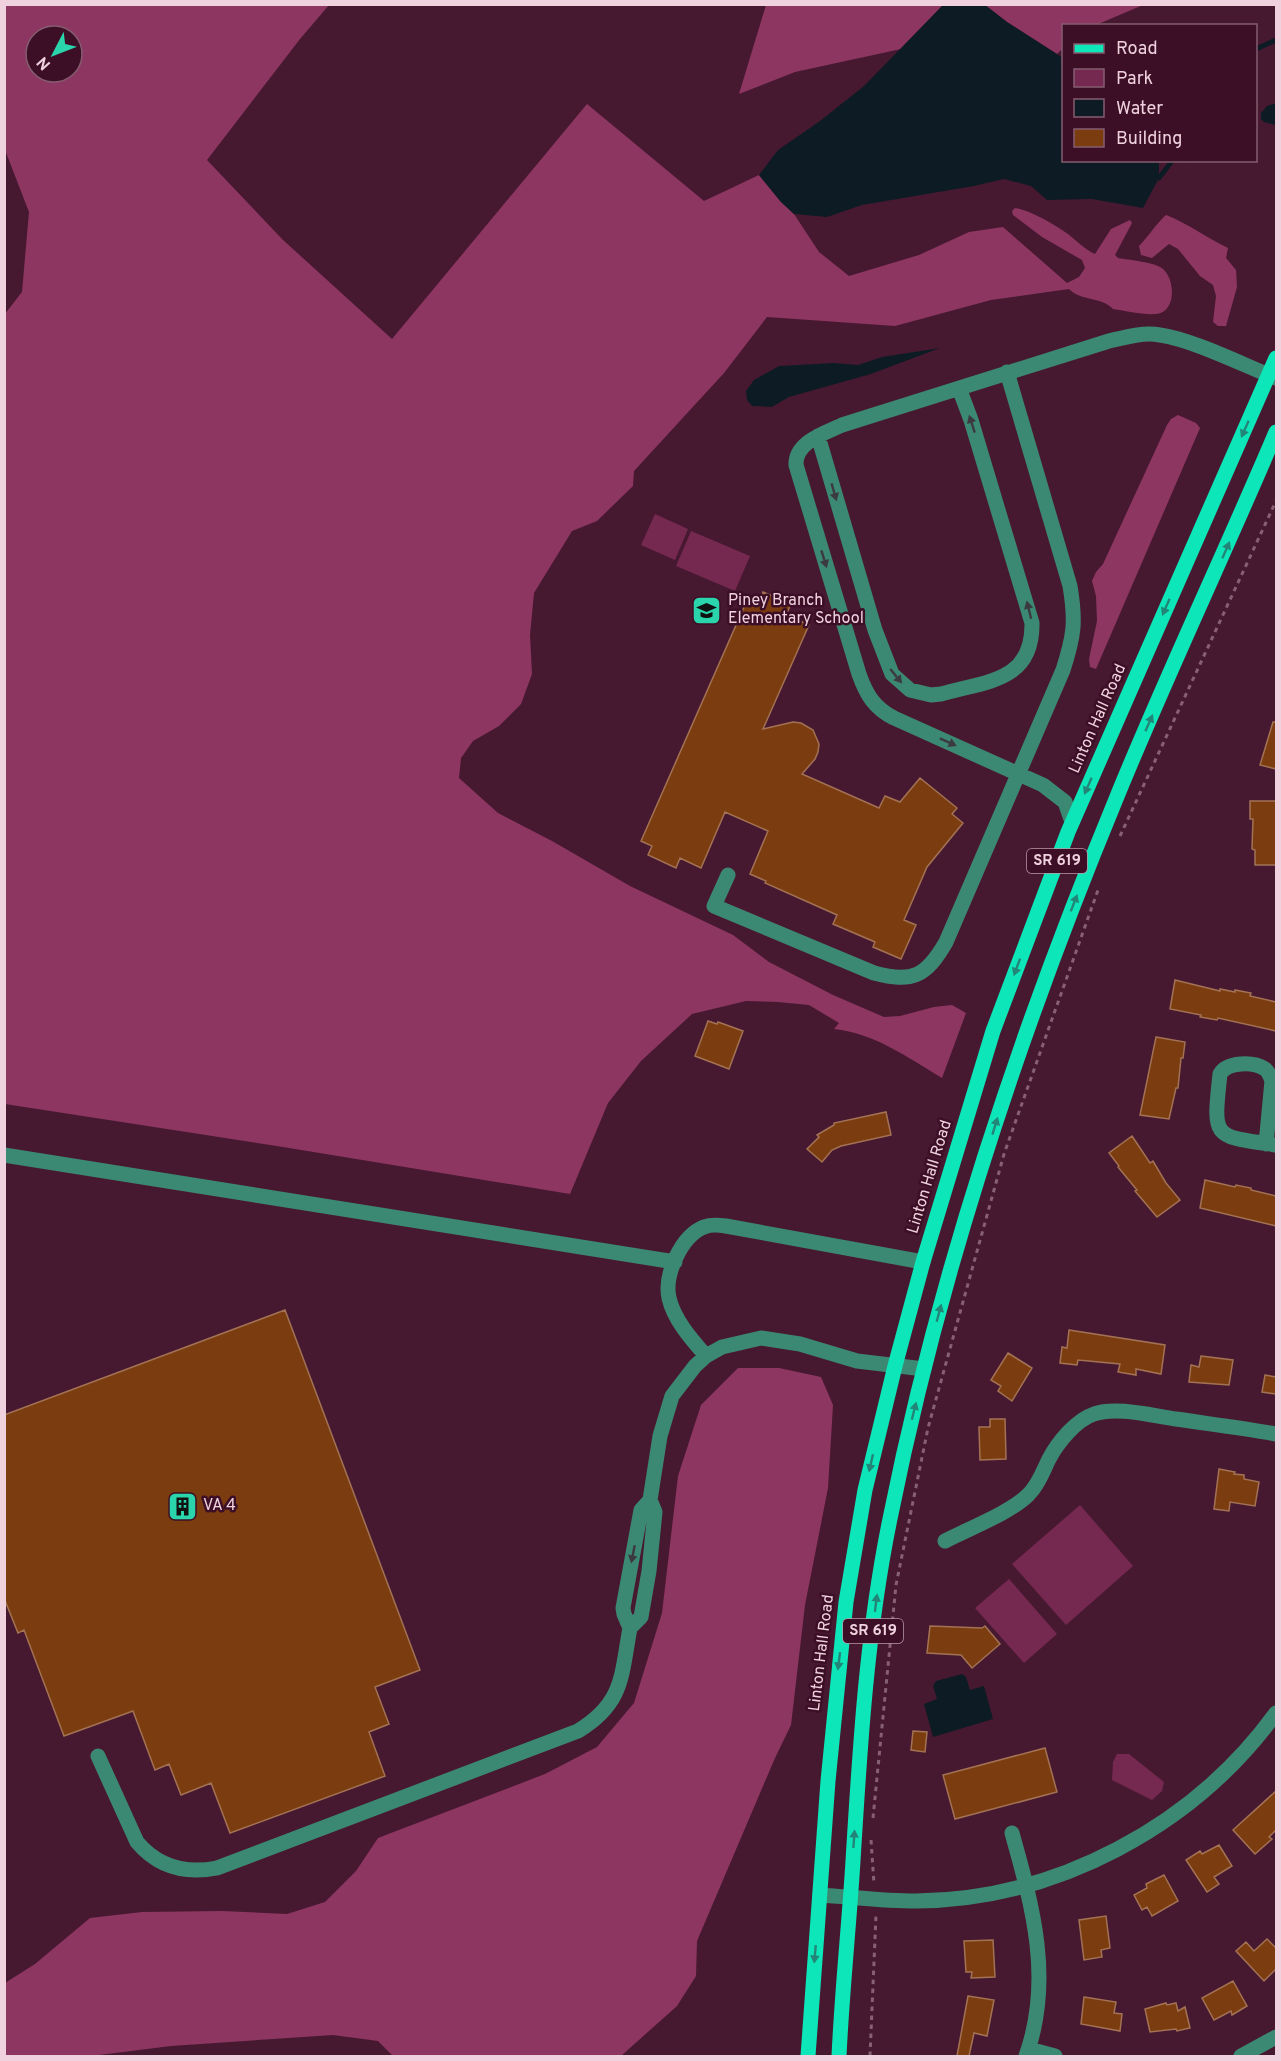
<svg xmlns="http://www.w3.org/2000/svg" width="1281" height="2061" viewBox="0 0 1281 2061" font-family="Overpass,sans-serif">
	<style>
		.green { fill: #752850 }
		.forest { fill: #8d3662; fill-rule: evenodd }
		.water { fill: #0d1c24 }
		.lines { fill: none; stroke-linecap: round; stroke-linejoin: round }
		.stream { stroke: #0d1c24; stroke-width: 5 }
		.building { fill: #7b3d10; stroke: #a37254; stroke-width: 1.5 }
		.path { stroke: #886073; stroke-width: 3; stroke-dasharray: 4.5 4.5; stroke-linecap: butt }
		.minor { stroke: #3c8973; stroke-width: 15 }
		.major { stroke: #0de6b9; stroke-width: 15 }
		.oneway { fill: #3c3a41 }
		.oneway2 { fill: #228577 }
		.labels { text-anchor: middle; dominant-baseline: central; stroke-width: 5; stroke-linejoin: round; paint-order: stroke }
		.shield { fill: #3c0f26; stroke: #ba98a7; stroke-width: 1.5 }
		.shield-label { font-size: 15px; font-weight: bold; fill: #f0d2de }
		.poi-label { font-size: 16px; fill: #f0d2de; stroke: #3c0f26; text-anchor: start }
		.street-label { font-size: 16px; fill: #f0d2de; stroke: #3c0f26 }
	</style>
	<rect width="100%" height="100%" fill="#471930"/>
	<!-- green -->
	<path class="green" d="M655,514L688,529L675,560L641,545Z
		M691,531L750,556L735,591L676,566Z
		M1080,1505L1133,1566L1066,1625L1012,1564Z
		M1009,1579L1057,1634L1024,1663L975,1608Z
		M1117,1754H1129L1164,1782L1162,1791L1152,1800L1112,1780L1113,1762Z"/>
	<!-- forest -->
	<path class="forest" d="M5,5H329L300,39L207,160L283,240L392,339L587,104L704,201L759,175L781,202L794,214L819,252L849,276L919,255L969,232L1003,227L1067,283L1079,277L1085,268L1082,260L1042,237L1013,215L1012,211L1015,208C1030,210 1056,225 1068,234C1077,241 1084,249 1095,254L1111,229L1130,220L1132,223L1115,255L1118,258C1129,260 1155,262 1163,269C1175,279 1177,312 1156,314C1142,315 1127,311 1113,309C1101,296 1082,302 1069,289L991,300L895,326L767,317L724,373L634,471L633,486L597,521L572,531L534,593L530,635L532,674L521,704L499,726L473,741L461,758L459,778L498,813L552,841L630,886L733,935L769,962L833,995L884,1017L900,1016L934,1007L952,1005L966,1013L942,1078C907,1057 874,1033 834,1029L839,1023L809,1005L778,1002L746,1001L692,1014L641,1061L608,1103L570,1194L283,1147L5,1104L4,315L22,292L29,212L5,150ZM36,36H72V72H36Z
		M766,5H943L901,49L795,72L739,94Z
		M985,5H1143L1096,25L1064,26L1063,48L1057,54L1007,22Z
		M1166,215C1187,223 1207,238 1228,248L1226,258L1236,270L1237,287L1226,326H1218L1213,322L1216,296L1213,285L1200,276L1178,249L1169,244L1152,258L1141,255L1139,246C1149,236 1155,225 1166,215Z
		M1178,415L1196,423L1200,428L1096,669L1090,667L1089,659L1097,621L1096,596L1092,581L1096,572L1103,564L1167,425L1171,419Z
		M738,1368H779L821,1377L833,1405L828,1488L805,1605L791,1725L775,1758L697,1941L696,1976L677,2006L621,2056H393L378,2041L333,2035L171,2046L91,2056H5V1983L35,1964L90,1918L142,1912L222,1911L287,1914L325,1902L356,1871L378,1838L545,1774L597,1747L634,1703L662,1613L678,1476L701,1405Z"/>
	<!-- water -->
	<path class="water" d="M943,5H985L1007,22L1063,58L1064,160L1159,161V178L1143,208L1092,199L1047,200L1031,186L1004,179L974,186L862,205L827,217L794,214L781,202L759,175L778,150L820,121L864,86Z
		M1276,103V125L1264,122L1261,119V113L1267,106Z
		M940,348L871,374L789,397L772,407L752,406L747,400L746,391L754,380L779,366L834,363L858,365L882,357Z
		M962,1674L966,1677L970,1690L984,1686L993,1719L933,1737L924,1704L937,1699L933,1686L936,1681Z"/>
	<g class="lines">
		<!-- stream -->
		<path class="stream" d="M1256,49L1276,40
			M1185,160H1193
			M1159,178L1172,161L1175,160"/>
	</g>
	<!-- building -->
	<path class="building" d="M763,592L791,604L786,615L809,625L763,729L793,722L801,723L813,730L819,744L818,752L815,759L802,774L879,808L885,796L900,802L920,778L957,808L952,814L963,823L927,867L904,920L916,925L901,959L873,947L875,942L833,924L837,915L765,883L766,881L750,874L768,831L725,812L701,868L680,858L676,868L648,855L652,846L641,841L748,598L759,603Z
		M1273,722H1276V769L1260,765Z
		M1250,801H1276V865H1255V850L1252,849L1253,819H1250Z
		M1175,980L1220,991V989L1235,992V990L1251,993L1250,996L1276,1002V1031L1218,1018L1217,1020L1200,1017L1201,1015L1170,1009Z
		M708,1021L717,1024L718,1022L743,1031L729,1069L695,1056Z
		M1156,1037L1185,1042L1183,1058H1181L1178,1088H1176L1169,1119L1140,1115Z
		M886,1112L891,1135L841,1146L832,1150L822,1162L807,1149L819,1137L817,1135L834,1125V1123Z
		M1132,1136L1150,1163L1153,1161L1166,1183L1180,1200L1157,1217L1135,1191L1137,1190L1118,1167L1119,1166L1109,1153Z
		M1205,1180L1235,1187L1236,1185L1251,1188V1190L1276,1196V1226L1200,1208Z
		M285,1310L420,1670L375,1687L389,1724L369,1732L385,1776L230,1833L211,1783L181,1795L169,1764L155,1770L133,1711L64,1736L24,1630L18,1633L4,1598V1415Z
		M1069,1330L1165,1345L1161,1374L1136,1369V1375L1118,1372L1120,1364L1078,1360L1077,1365L1060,1363L1062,1347L1067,1348Z
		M1008,1353L1032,1368L1012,1401L998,1391L1001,1386L991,1380Z
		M1201,1356L1233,1360L1229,1385L1189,1382L1191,1365L1199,1367Z
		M1265,1375L1276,1377V1394L1262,1392Z
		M990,1419H1005L1006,1459L980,1460L979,1427H990Z
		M1219,1469L1235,1472L1234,1474L1244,1475V1479L1259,1482L1255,1506L1230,1502L1229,1511L1214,1509Z
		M930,1626L982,1628L985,1626L1000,1644L972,1668L961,1655L927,1653Z
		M913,1731L927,1732L925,1752L911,1750Z
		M1045,1748L1057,1792L955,1819L943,1775Z
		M1276,1791V1830L1269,1837L1272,1839L1255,1854L1233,1830Z
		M1219,1845L1232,1866L1214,1877L1219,1884L1207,1892L1186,1860L1200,1851L1202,1854Z
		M1164,1875L1178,1901L1152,1916L1147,1907L1142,1910L1134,1895L1147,1888L1146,1884Z
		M1106,1916L1110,1948L1101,1950L1102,1957L1084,1960L1079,1920Z
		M1267,1939L1276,1948V1969L1264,1981L1236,1951L1246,1942L1254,1951Z
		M993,1940L995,1977L971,1978L972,1972H966L964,1941Z
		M1233,1981L1247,2006L1232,2015L1231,2011L1214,2020L1202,1998Z
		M968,1996L994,2000L987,2036L974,2033L969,2056H957Z
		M1084,1997L1116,2002L1114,2013L1122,2014L1120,2031L1081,2024Z
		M1166,2003L1167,2005L1176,2003L1178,2011L1185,2007L1190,2028L1177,2031L1176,2029L1150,2032L1145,2009Z"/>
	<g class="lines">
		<!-- path -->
		<path class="path" d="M1120,836L1276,501
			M873,1818L896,1585L928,1428L1004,1154L1098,890
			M871,1840L874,1884
			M870,2056L876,1915"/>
		<!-- minor -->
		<path class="minor" d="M818,436L875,630L892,674L910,690L931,695L941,694C986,681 1033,682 1032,623L971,420L959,388
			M1072,822L1065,802L1043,785L894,718C874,708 866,694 859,674L796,465C795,442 825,433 842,425L1109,341C1126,337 1143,332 1160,335C1194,340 1243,365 1276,378
			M728,875L714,906L874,973C912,983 926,977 946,942L1063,670C1074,636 1076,622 1070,586L1007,372
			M1266,1144L1272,1081C1270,1076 1269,1072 1265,1069C1253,1061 1227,1062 1220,1074C1213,1139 1212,1136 1276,1145
			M4,1155L675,1262
			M706,1356C692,1340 674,1320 669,1298C664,1275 681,1236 704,1227C711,1224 719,1225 726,1226L923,1262
			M650,1500L655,1512L649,1571L641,1617L630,1628L624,1614L623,1608L641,1510L650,1500L660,1436L672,1396L695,1366L706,1356L722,1347L761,1338L800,1344L857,1361L924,1369
			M945,1541C968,1529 1012,1512 1029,1494C1039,1484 1043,1471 1049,1459C1058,1442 1076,1420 1094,1414C1116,1406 1153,1416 1176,1419C1210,1424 1243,1428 1276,1434
			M98,1756L137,1842C158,1867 186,1874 217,1868L578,1731C624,1703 621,1676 630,1628
			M1012,1833C1033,1908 1053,1980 1026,2056
			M820,1895C852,1897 884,1901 916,1901C1056,1900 1194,1826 1276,1713
			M1029,2049L1055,2056
			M1241,2056L1276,2037"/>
		<!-- major -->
		<path class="major" d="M808,2056L828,1781L846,1602L865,1490L895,1366L923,1262L993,1031L1068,832L1276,358
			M839,2056C842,1991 849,1926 853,1861C860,1745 867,1628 891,1514C940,1270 1021,1029 1116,799C1166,676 1224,555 1276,432"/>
	</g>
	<!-- one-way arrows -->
	<defs><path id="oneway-solid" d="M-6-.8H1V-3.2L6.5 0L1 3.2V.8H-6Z" transform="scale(1.5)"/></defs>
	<g class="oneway">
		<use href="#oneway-solid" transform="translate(972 424) rotate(-108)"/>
		<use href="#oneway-solid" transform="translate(834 492) rotate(74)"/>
		<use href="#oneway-solid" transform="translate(824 559) rotate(73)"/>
		<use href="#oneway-solid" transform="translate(1029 610) rotate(-104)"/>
		<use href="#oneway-solid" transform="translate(896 676) rotate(51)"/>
		<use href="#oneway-solid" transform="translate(948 742) rotate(24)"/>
		<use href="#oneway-solid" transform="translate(633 1554) rotate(101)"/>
	</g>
	<g class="oneway2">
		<use href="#oneway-solid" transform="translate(1245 429) rotate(114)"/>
		<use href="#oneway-solid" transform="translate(1226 550) rotate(-66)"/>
		<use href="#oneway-solid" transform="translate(1166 607) rotate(114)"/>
		<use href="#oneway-solid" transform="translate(1149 723) rotate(-66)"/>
		<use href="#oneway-solid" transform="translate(1088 786) rotate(114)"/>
		<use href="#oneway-solid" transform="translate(1074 903) rotate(-69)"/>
		<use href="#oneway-solid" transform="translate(1017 967) rotate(110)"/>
		<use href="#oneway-solid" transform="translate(995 1126) rotate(-73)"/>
		<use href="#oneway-solid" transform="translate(939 1313) rotate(-75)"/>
		<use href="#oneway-solid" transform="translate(914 1411) rotate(-76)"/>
		<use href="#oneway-solid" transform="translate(871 1463) rotate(103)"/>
		<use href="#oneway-solid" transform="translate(876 1603) rotate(-83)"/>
		<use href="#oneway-solid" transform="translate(839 1661) rotate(97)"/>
		<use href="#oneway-solid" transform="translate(854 1839) rotate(-86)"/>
		<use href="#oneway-solid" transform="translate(815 1954) rotate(95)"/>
	</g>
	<!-- icons -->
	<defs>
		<symbol id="school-square" viewBox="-11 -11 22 22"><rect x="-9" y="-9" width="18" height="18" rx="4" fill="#2ad5ac" stroke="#3c0f26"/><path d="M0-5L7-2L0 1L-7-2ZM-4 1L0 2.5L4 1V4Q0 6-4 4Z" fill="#111"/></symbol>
		<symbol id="building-square" viewBox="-11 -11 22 22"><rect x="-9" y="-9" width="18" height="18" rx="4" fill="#2ad5ac" stroke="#3c0f26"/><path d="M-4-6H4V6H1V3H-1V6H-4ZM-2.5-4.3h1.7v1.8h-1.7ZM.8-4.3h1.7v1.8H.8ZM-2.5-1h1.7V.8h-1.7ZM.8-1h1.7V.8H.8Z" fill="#111"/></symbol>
	</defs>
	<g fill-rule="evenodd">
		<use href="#school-square" x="690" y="594" width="33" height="33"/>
		<use href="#building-square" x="166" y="1490" width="33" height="33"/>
	</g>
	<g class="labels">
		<!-- shield labels -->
		<g class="shield">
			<rect x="1027" y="849" width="60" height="24" rx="4.5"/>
			<rect x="843" y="1619" width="60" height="24" rx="4.5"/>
		</g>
		<g class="shield-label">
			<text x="1057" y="861">SR 619</text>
			<text x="873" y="1631">SR 619</text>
		</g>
		<!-- poi labels -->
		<g class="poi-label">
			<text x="728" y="601">Piney Branch<tspan x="728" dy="18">Elementary School</tspan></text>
			<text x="203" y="1506">VA 4</text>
		</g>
		<!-- street labels -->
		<g class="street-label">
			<text transform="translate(1098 719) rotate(-66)">Linton Hall Road</text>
			<text transform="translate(930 1177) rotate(-73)">Linton Hall Road</text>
			<text transform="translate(822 1653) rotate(-83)">Linton Hall Road</text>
		</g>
	</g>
	<!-- border -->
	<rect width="1281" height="2061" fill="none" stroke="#f0d2de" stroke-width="12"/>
	<!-- legend -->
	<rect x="1062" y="24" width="195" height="138" fill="#3c0f26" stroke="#845d70" stroke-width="1.5"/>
	<rect x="1074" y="44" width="30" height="9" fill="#0de6b9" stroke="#845d70" stroke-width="1.5"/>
	<text x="1116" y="54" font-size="18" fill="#f0d2de">Road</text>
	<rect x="1074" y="69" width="30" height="18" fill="#752850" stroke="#845d70" stroke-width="1.5"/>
	<text x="1116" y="84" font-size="18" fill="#f0d2de">Park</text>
	<rect x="1074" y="99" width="30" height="18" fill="#0d1c24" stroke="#845d70" stroke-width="1.5"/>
	<text x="1116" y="114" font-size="18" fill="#f0d2de">Water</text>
	<rect x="1074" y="129" width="30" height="18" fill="#7b3d10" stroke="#845d70" stroke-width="1.5"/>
	<text x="1116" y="144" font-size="18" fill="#f0d2de">Building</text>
	<!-- north arrow -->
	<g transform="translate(54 54) rotate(228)"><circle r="28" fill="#3c0f26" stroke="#845d70" stroke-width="1.5"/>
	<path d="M0-4.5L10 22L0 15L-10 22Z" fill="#2ad5ac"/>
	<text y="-9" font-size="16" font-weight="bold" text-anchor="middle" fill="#f0d2de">N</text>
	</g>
</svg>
